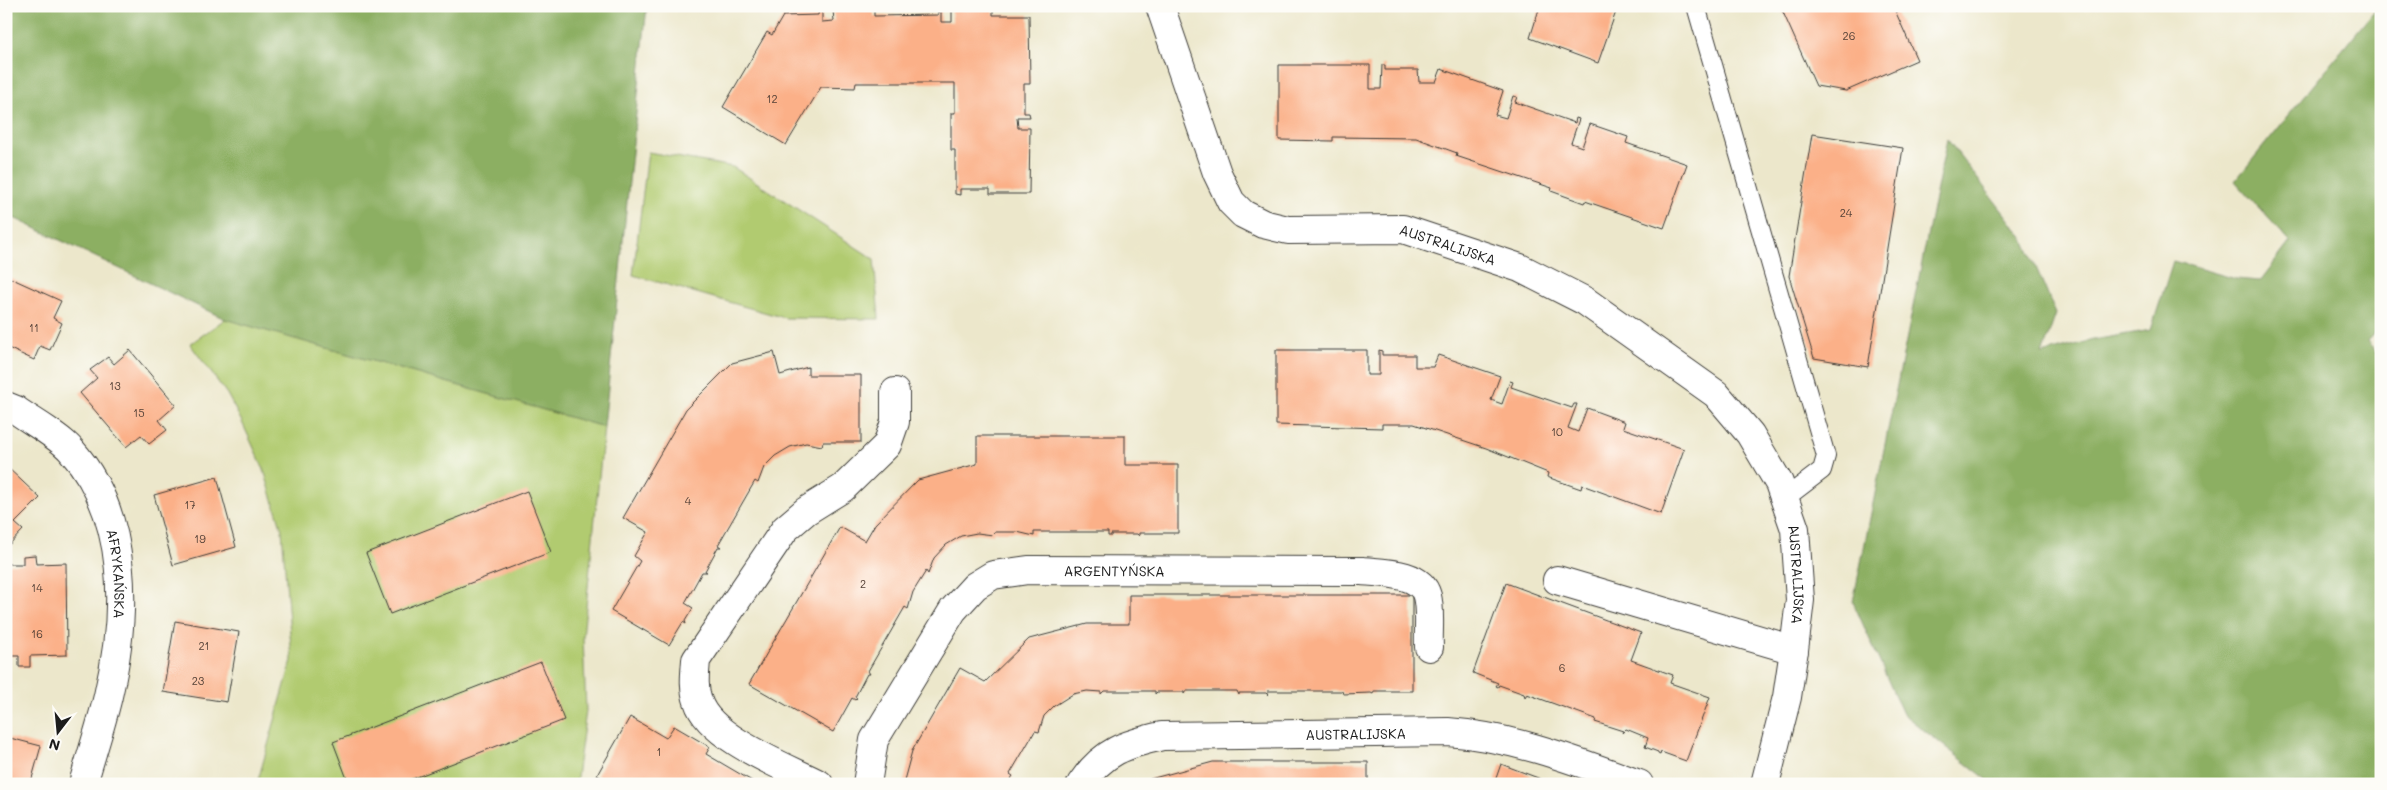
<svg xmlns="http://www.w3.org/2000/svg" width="2387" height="790" viewBox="0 0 2387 790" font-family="Mali,sans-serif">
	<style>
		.green { fill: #b1cb70; stroke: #667446 }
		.forest { fill: #8caf62; stroke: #54663f }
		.building { fill: #fbb088 }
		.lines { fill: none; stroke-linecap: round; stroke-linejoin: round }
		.lane-casing { stroke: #3b3a36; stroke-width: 20 }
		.street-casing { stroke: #3b3a36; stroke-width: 30 }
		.lane { stroke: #fff; stroke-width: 18 }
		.street { stroke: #fff; stroke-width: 28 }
		.labels { text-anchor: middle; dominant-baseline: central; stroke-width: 4.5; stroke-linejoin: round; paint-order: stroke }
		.number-label { font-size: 11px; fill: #544137 }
		.street-label { font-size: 14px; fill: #1c1c1c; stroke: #fdfcf7 }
	</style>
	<rect width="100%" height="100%" fill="#fdfcf7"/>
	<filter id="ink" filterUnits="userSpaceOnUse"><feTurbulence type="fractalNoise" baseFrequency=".02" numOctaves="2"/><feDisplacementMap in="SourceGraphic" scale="10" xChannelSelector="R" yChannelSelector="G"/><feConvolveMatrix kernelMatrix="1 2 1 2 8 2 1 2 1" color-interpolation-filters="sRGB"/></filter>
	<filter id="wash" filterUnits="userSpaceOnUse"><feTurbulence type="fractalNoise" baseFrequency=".0096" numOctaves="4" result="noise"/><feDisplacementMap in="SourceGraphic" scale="20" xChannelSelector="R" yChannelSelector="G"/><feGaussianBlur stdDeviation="1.12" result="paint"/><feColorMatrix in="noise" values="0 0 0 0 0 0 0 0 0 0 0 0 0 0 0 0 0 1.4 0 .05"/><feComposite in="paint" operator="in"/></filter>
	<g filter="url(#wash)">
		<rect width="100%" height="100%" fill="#ece7cb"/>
		<!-- green -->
		<path class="green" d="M648,152L733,167L874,259L879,319L785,318L633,275Z
			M225,319L604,427L583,637L586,711L576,784H257L292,660L282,530L264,470L241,420L227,394L190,344Z"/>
		<!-- forest -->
		<path class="forest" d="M6,6H647L604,427L225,319L16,219L6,217Z
			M2378,6H2381V326L2367,341L2381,357V784H1993L1903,714L1853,602L1947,139L2024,239L2056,314L2042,354L2093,340L2151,330L2173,261L2236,279L2260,281L2290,242L2235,181Z"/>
		<g id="blocks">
			<!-- building -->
			<path class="building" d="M1540,6H1618L1598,63L1530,38Z
				M1789,6H1893L1917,60L1846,91L1816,86L1782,10Z
				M874,8V16L938,15V9H941V22H952V10L993,9V15H1029L1030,84H1024V113H1029L1030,117H1017L1018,128H1030L1029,194H990V189H960V195L955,194V150H951V113H955V83H856L855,88L821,87L786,145L723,107L767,32L772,35L783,16L818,15L819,9H822V22L834,21L833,10Z
				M1279,65H1370V89H1381L1382,65H1385V70H1418L1419,82H1436L1441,69L1503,91L1495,115L1506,118L1513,96L1517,97L1515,102L1575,123L1576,118L1579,119L1571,143L1582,147L1590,124L1628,137L1626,143L1687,164L1664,228L1585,201L1584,203L1551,191L1552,188L1456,156L1457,153L1416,138L1333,137V141L1279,140Z
				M1812,134L1903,148L1868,367L1814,358L1789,276Z
				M6,276L61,301L53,318L62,323L50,350L40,346L34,360L6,347Z
				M130,350L176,405L159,420L167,430L149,444L141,435L126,447L80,393L97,378L90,370L108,357L114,364Z
				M1276,350H1367V375H1379V350L1382,351V355H1415V367H1433L1438,355L1500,376L1491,400L1502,404L1510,381L1513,382L1511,387L1572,408L1574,404H1577L1568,428L1578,432L1587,408L1625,422L1623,428L1684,449L1661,514L1582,485L1581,489L1547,477L1548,473L1486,448L1414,424H1382V428L1276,425Z
				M774,352L780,375L808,367V375H861V442H823L822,446L806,443L790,447L775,456L764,467L758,483L755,481L718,545L721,547H718L705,571L707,572H702L685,603L693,608L685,621L686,624L683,622L669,645L611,611L640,561L634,556L648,532L623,518L686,409L732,363Z
				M977,436H1125V465H1178V533H1139V536L1137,534H1111V536H1108V532H1034V536L1017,532H994L993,535L977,533L961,536L946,545L934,558L928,574L926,571L913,592L908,609L905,607L868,671L870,674H867L855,697L857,698L855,700L852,698L833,732L749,684L840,527L865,541L875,524L918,480L977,464Z
				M6,466L40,498L15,523L23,530L6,548Z
				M217,477L236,547L173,565L154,495Z
				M527,491L551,552L390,614L366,553Z
				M35,555L36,564L66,563L67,655L30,656V667H19V656H8L7,564H23V556Z
				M1506,583L1641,633L1631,660L1673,675L1670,683L1710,697L1686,761L1661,752L1660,755L1658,754V752L1645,747L1648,738L1626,729L1622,733L1623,731L1595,722L1596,719L1527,694L1525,697L1524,694L1499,685L1498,687L1496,686L1498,683L1473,673Z
				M1129,595H1412V691H1374L1373,694L1371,693L1343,694L1342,691H1268V695L1266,693H1239V695L1237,691H1186L1184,694V692H1157L1155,694V691H1104L1101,694V692L1087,691L1073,694L1054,706L1044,716L1039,732L1035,731L1010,774L1013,776L1007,784H903L912,751L960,668L985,682L1029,639L1087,624H1129Z
				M175,621L239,632L227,702L163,692Z
				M541,662L564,720L399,784H349L333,742Z
				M630,717L666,738L674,726L710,747L706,754L757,784H611L597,775Z
				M6,737L41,746L31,782L36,784H6Z
				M1213,762H1368V784H1145L1150,779Z
				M1501,764L1554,784H1494Z"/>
		</g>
	</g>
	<g filter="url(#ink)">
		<use href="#blocks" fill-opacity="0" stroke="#3b3a36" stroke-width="1"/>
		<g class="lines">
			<defs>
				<path id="lane" d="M1696,6L1826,456L1822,470L1784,499"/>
				<g id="street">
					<path id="s1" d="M1160,6L1217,173L1231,202L1243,214L1263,224L1288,230L1403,229L1520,268L1585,301L1716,394L1750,434L1779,483L1795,529L1800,600L1794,650"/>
					<path id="s2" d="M6,406L16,410C31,421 59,436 71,450C130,516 127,615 108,696C101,726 91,755 83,784"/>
					<path d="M1557,580L1794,650L1787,697L1765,784"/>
					<path d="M819,784C786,767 709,738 698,701C693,687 695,674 696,660L785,529L806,511L843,488L887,445L895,422V392"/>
					<path id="s3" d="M867,784L874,740L953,610L975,586L993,575L1028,570L1362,571C1382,573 1421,572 1427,596C1431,612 1428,632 1429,647"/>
					<path id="s4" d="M1081,784C1103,751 1126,744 1162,736L1448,732C1515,737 1576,761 1639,784"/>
				</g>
			</defs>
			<!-- lane casing -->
			<use href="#lane" class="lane-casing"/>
			<!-- street casing -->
			<use href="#street" class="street-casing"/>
			<!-- lane -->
			<use href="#lane" class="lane"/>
			<!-- street -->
			<use href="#street" class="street"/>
		</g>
	</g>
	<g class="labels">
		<!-- number labels -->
		<g class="number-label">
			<text x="1849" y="35">26</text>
			<text x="772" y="98">12</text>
			<text x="1846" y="212">24</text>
			<text x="34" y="327">11</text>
			<text x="115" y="385">13</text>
			<text x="139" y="412">15</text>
			<text x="1557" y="431">10</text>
			<text x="688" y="500">4</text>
			<text x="190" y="504">17</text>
			<text x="200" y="538">19</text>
			<text x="863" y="583">2</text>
			<text x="37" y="587">14</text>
			<text x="37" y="633">16</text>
			<text x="204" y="645">21</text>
			<text x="1562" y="667">6</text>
			<text x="198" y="680">23</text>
			<text x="659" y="751">1</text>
		</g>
		<!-- street labels -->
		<g class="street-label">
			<text stroke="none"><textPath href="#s1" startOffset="436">AUSTRALIJSKA</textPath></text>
			<text stroke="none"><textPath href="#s3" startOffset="372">ARGENTYŃSKA</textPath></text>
			<text stroke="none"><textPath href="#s2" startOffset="214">AFRYKAŃSKA</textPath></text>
			<text stroke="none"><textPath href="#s1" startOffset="949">AUSTRALIJSKA</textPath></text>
			<text stroke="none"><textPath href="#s4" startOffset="291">AUSTRALIJSKA</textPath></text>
		</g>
	</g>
	<!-- margin -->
	<rect width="2387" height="790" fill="none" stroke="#fdfcf7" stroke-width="25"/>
	<!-- north arrow -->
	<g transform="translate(58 732) rotate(196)" stroke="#fdfcf7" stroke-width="4" paint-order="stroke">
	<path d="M0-4L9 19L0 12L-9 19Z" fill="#1c1c1c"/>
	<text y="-8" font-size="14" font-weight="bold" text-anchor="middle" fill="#1c1c1c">N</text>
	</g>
</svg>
